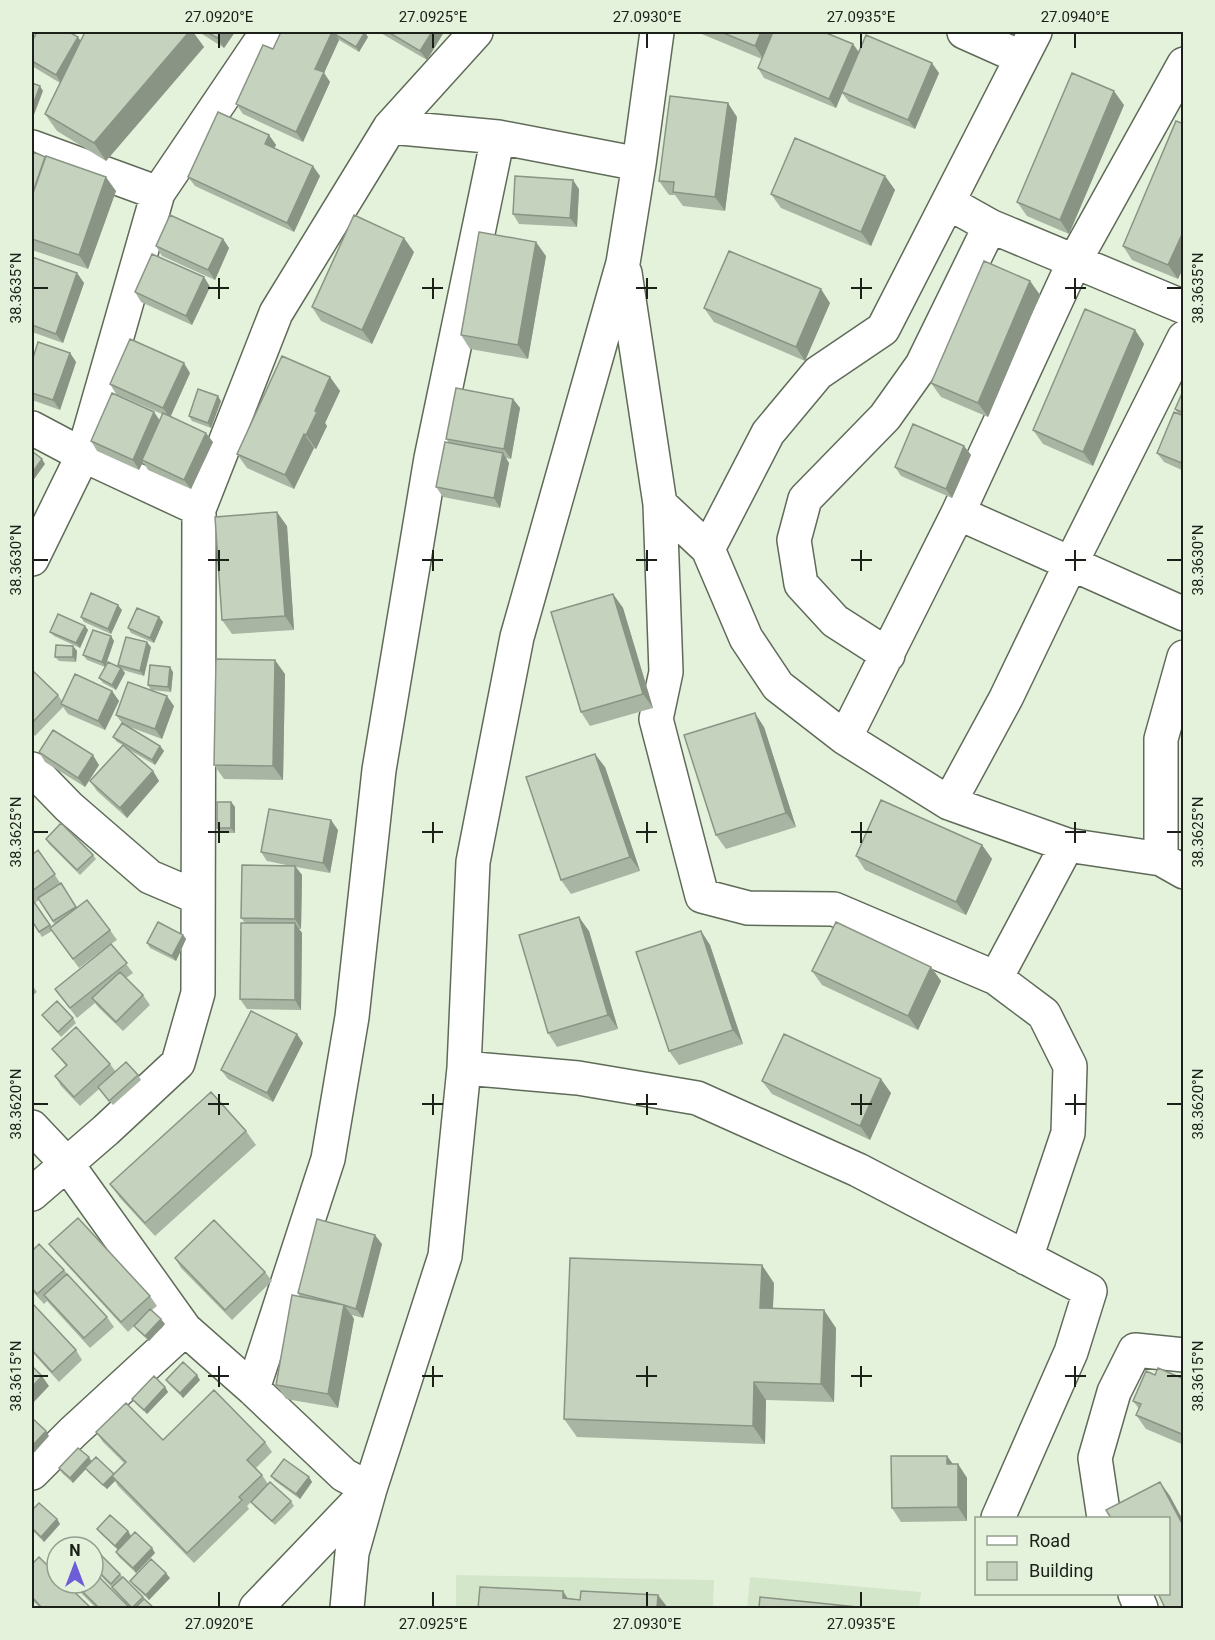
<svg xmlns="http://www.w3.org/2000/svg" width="1215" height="1640" viewBox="0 0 1215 1640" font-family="Roboto,sans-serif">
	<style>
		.built { fill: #d4e6ca }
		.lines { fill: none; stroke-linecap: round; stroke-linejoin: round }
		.minor-casing { stroke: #5f6b58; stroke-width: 36 }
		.minor { stroke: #fff; stroke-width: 33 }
		.wall { fill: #a9b5a3; fill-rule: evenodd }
		.shaded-wall { fill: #8a9485 }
		.building { fill: #c5d3be; stroke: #8a9485; stroke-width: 1.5 }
		.ticks { fill: none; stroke: #1b2018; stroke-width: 2 }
		.neatline { fill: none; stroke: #1b2018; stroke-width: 2 }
		.ticks-label { font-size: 15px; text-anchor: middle; fill: #1b2018 }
	</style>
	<rect width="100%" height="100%" fill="#e4f2dc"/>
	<!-- built -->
	<path class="built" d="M456,1575L714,1580L713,1608H456Z
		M750,1577L921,1592L919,1608H747Z"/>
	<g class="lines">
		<defs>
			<path id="minor" d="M964,32L1020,57
				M390,127L498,137L639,164
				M32,147L158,193
				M949,203L990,226L1184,307
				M625,273L660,504L708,549L746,638L778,686L845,738L949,803L1067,845L1161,859L1184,872
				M32,428L83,455L199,509
				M660,504L666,672L656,719L702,896L748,908L834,909L996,978
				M958,513L1184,614
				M708,549L768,433L818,373L883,329L1035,32
				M32,559L83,455L158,193L267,32
				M888,655L835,621L801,584L794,540L805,499L885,417L922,365L990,226
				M845,738L958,513L1074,262L1184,64
				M32,769L69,807L150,877L197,897
				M949,803L1006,698L1070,565L1184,338
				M1161,859V739L1184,657
				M464,1068L578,1078L697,1098L858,1170L1090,1291L1071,1352L998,1518
				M32,1127L67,1164L185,1329L253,1389L344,1475L370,1489L256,1608
				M32,1194L106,1130L178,1063L198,993L199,509L276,313L390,127L476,32
				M1026,1258L1068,1133L1070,1066L1044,1014L996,978L1067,845
				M253,1389L328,1159L352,1017L379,770L431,458L498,137
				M32,1473L73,1432L185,1329
				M1104,1518L1095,1458L1114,1392L1135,1350L1184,1355
				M1135,1594L1141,1608
				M347,1608L352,1553L370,1489L445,1256L464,1068L473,862L517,637L623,263L639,164L657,32"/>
		</defs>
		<!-- minor casing -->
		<use href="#minor" class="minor-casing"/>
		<!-- minor -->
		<use href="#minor" class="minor"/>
	</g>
	<!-- wall -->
	<path class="wall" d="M85,32H193L204,47L106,161L57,131L45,114L60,83L32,66V41L81,40Z
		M199,32H235L224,48Z
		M281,32L368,37L359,52L339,40L324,73L330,82L303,142L243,114L236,104L273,49Z
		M379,32H444L427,60Z
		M697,32H824L853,44L859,52L939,73L915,129L849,102L842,93L836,108L764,78L758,68L762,59Z
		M1124,105L1069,234L1027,216L1017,202Z
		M737,117L725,211L683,206L675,195H669L659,181Z
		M1176,121L1178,279L1132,260L1123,246Z
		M269,135L276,145L274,148L320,176L294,232L195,186L188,177Z
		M32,156L116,191L88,269L32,250V196L33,192L32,191Z
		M885,176L895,190L871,246L781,208L771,194Z
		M579,189L577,227L519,224L513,214Z
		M223,239L229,248L215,280L162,256L156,246Z
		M414,252L372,344L321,321L312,307Z
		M546,256L528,359L470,349L461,335Z
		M32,257L77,273L84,283L63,343L32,332Z
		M204,277L210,287L192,325L141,302L135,292Z
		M1030,281L1040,295L988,417L941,397L931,383Z
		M830,303L805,361L714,322L704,308Z
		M1135,330L1144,344L1093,466L1043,444L1033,430Z
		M70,353L76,362L60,410L32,400V361Z
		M190,373L170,416L213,442L191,489L148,470L143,462L139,470L97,451L91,441L160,420L162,414L116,394L110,384Z
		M330,377L340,391L325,423L327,426L316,449L314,448L294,489L247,468L237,454Z
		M1184,389V471L1164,462L1157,453L1178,414L1175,409Z
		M513,399L520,408L511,459L506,458L509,463L500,508L443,497L436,487L449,443L446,439Z
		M221,401L211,428L192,421L189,416Z
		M964,446L971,455L952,498L901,476L895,467Z
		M287,526L294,630L232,634L222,620Z
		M613,594L623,608L653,708L590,726L581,712Z
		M122,610L111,634L84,622L81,617Z
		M159,617L163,622L154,643L131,633L128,628Z
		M85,626L88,630L80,648L54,636L50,632Z
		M111,636L114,641L105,667L87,660L83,655Z
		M73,646L77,651L76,662L59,661L55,657Z
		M151,647L144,676L123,670L125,673L116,690L103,683L99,678L120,668L118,665Z
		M32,670L58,695L62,701L112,691L119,701L105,730L68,714L63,707L35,736L32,732Z
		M173,672L171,692L151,690L148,685Z
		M285,674L283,780L224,779L214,765Z
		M174,706L162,739L127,726L160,746L164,751L155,765L126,748L153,771L159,781L127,818L97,791L90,781L123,745L117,742L113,737L122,723L116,715Z
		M764,727L796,827L726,849L716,835Z
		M39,752L99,765L85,787L45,762Z
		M605,767L640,871L571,894L561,880Z
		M231,802L235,807V833H220L217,828Z
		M338,830L330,873L296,867L302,875L301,929H299L302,933L301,1010L247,1009L240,999L245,923L241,918L291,866L267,861L261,852Z
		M46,839L93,855L96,859L80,875L49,844Z
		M982,845L992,859L966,915L865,870L856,856Z
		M38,850L77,908L110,930L117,940L111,944L133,973L126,978L143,995L150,1005L123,1031L99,1008L95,1003L77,1018L55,989L109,945L79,968L52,931L42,937L32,921V855ZM39,900L55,925L52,927L35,903Z
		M589,931L618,1029L557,1047L548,1033Z
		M701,931L710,945L743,1044L679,1065L669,1051Z
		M183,935L186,939L176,961L150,948L147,943Z
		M931,967L941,981L918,1030L822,985L812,971Z
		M32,985L37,992L32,996Z
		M42,1015L73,1018L76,1023L61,1037Z
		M303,1043L273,1102L228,1079L221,1070Z
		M52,1049L110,1064L116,1072L138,1075L141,1080L113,1105L99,1089L80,1106L61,1086L55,1076L66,1066Z
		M762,1081L891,1093L870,1140L772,1094Z
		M246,1131L256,1145L155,1236L120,1198L110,1184Z
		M49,1244L150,1296L157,1306L152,1310L165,1324L149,1341L138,1331L134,1326L128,1332L56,1253Z
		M382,1244L363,1318L352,1315L354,1319L338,1408L286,1399L276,1385L300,1297L298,1293Z
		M32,1251L64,1270L107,1317L114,1327L90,1348L47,1301L44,1304L32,1291Z
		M175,1258L265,1272L272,1281L232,1320L181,1268Z
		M774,1283L773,1308L836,1328L834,1402L766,1400L765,1444L577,1437L564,1419Z
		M32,1303L76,1350L82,1360L59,1382L32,1352Z
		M1155,1375L1184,1379V1445L1146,1429L1136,1415L1139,1409L1133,1401Z
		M166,1380H200L183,1398L170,1385Z
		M165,1387L168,1392L147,1414L136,1404L132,1399Z
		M96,1432L163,1440L265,1442L272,1452L256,1468L262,1475L268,1484L291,1501L294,1506L275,1525L255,1507L251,1502L252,1501L247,1506L249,1509L194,1563L118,1486L115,1481L107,1489L89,1473L86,1469L73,1483L62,1473L59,1468L91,1461L114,1474L124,1463L103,1442Z
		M947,1456L953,1464H958L967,1478V1521L901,1522L892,1508Z
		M271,1476L309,1477L312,1482L300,1499L275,1481Z
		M32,1510L57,1519L60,1524L44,1542L32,1530Z
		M97,1529L128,1531L131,1536L152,1548L155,1553L136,1573L119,1557L116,1552L118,1550L101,1534Z
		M93,1547L154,1608H132L93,1568Z
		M32,1564L91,1608H40L32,1600Z
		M170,1578L149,1600L134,1586L130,1581Z
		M71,1583H93L130,1608H96Z"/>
	<!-- shaded-wall -->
	<path class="shaded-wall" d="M189,32H193L204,47L106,161L94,143Z
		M222,32H235L224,48L217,38Z
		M332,32H338L336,35L339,40L324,73L330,82L303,142L296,132L315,69Z
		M365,32L368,37L359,52L356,47Z
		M432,32H444L427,60L420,51Z
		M761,32H776L764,60L755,46Z
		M78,37L85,47L62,85L56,75Z
		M853,44L859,53L836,108L829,99Z
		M932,63L939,73L915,129L908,120Z
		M40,86L43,91L32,120V107Z
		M1114,91L1124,105L1069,234L1060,220Z
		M728,103L737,117L725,211L715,197Z
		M269,135L276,145L272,153L265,144Z
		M313,166L320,176L294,232L287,223Z
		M885,176L895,190L871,246L861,232Z
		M106,177L116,191L88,269L79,255Z
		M573,180L579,189L577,227L570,218Z
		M1184,230V267L1178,279L1168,265Z
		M404,238L414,252L372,344L362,330Z
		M223,239L229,248L215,280L208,270Z
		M536,242L546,256L528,359L518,345Z
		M77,273L84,283L63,343L56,334Z
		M204,277L210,287L192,325L186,316Z
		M1030,281L1040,295L988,417L978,403Z
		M821,289L830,303L805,361L796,347Z
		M1135,330L1144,344L1093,466L1083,452Z
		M70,353L76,362L60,410L53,400Z
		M184,363L190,373L170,418L163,408Z
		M330,377L340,391L325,423L327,426L316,449L306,435L315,411Z
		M218,396L221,401L211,428L208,423Z
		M513,399L520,408L511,459L504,449Z
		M154,412L161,422L142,460L143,462L139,470L133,460Z
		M206,433L213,442L191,489L184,480Z
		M304,434L314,448L294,489L285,475Z
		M964,446L971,455L952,498L946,489Z
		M503,453L509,463L500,508L494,498Z
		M42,459L45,464L32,482V473Z
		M277,512L287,526L294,630L285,616Z
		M613,594L623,608L653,708L643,694Z
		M118,605L122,610L111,634L108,629Z
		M159,617L163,622L154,643L150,638Z
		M85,626L88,630L80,648L76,643Z
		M111,636L114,641L105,667L102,662Z
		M147,642L151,647L144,676L140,671Z
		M73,646L77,651L76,662L73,657Z
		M275,660L285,674L283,780L273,766Z
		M170,667L173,672L171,692L168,687Z
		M121,668L125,673L116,690L112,685Z
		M112,691L119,701L105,730L98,721Z
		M167,696L174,706L162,739L155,729Z
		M755,713L764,727L796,827L786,813Z
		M160,746L164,751L155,765L152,760Z
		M595,754L605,767L640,871L630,857Z
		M93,755L99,765L85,787L78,778Z
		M153,771L159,781L127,818L120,808Z
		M231,802L235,807V833L231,828Z
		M331,820L338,830L330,873L323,863Z
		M982,845L992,859L966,915L956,902Z
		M295,866L302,875L301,929L295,919Z
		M579,917L589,931L618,1029L608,1015Z
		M295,923L302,933L301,1010L295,1000Z
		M701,931L710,945L743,1044L733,1030Z
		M183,935L186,939L176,961L172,956Z
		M931,967L941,981L918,1030L908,1016Z
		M297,1034L303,1043L273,1102L267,1093Z
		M881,1079L891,1093L870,1140L860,1126Z
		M375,1235L382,1244L363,1318L356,1309Z
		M762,1265L774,1283L772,1326L760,1308Z
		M344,1305L354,1319L338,1408L328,1394Z
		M824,1310L836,1328L834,1402L821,1384Z
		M161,1319L165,1324L149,1341L145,1336Z
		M197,1375L200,1380L183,1398L180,1393Z
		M42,1376L49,1386L32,1404V1387Z
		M754,1382L766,1400L765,1444L753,1426Z
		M165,1387L168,1392L147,1414L144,1410Z
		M46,1431L49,1436L32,1455V1446Z
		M947,1456L957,1470L947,1464Z
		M89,1457L92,1462L73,1483L70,1478Z
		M958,1464L967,1478V1521L958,1507Z
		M114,1474L112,1476L115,1481L107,1489L103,1485Z
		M309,1477L312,1482L300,1499L296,1494Z
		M1160,1482L1170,1496L1184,1522V1527Z
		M57,1519L60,1524L44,1542L41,1537Z
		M128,1531L131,1536L118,1550L115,1546Z
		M152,1548L155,1553L136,1573L133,1568Z
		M166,1573L170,1578L149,1600L146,1595Z
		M563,1591L572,1605L563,1598Z
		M658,1595L668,1608H657Z"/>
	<!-- building -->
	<path class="building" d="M37,32H69L78,37L56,75L32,61V41Z
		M85,32H189L94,143L45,114Z
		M207,32H222L217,38Z
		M281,32H332L315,69L324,72L296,132L236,104L263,45L273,49Z
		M336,32H365L356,47L336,35L337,33Z
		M388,32H432L420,51Z
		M721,32H761L755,46Z
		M773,32H824L853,44L829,99L758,68Z
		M866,35L932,63L908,120L842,92Z
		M1072,73L1114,91L1060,220L1017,202Z
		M32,83L40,86L32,107Z
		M670,96L728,103L715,197L673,192L674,182L659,181Z
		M218,112L269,135L265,144L313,166L287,223L188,177Z
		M1176,121L1184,124V230L1168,265L1123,246Z
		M795,138L885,176L861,232L771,194Z
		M34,152L45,157L34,189L32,188V156Z
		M46,156L106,177L79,255L32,239V196Z
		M515,176L573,180L570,218L513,214Z
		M170,215L223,239L208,270L156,246Z
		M354,215L404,238L362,330L312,307Z
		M479,232L536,242L518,345L461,335Z
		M729,251L821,289L796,347L704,308Z
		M152,254L204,277L186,316L135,292Z
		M32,257L77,273L56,334L32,325Z
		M984,261L1030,281L978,403L931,383Z
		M1085,309L1135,330L1083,452L1033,430Z
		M130,339L184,363L163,408L110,384Z
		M38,342L70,353L53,400L32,393V361Z
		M282,356L330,377L315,411L317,412L306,435L304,434L285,475L237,454Z
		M456,388L513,399L504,449L446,439Z
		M198,389L218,396L208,423L189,416Z
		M1184,389V413L1175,409Z
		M112,393L154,412L133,460L91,441Z
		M1174,412L1184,416V464L1157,453Z
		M163,413L206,433L184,480L142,460Z
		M913,424L964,446L946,489L895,467Z
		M445,442L503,453L494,498L436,487Z
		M32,451L42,459L32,473Z
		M277,512L285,616L222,620L215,517Z
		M91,593L118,605L108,629L81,617Z
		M613,594L643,694L581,712L551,612Z
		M137,608L159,617L150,638L128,628Z
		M58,614L85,626L76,643L50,632Z
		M93,630L111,636L102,662L83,655Z
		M126,637L147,642L140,671L118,665Z
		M56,645L73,646V657H55Z
		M216,659L275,660L273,766L214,765Z
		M108,662L121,668L112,685L99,678Z
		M150,665L170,667L168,687L148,685Z
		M32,670L58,695L32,723Z
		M75,674L112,691L98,721L61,704Z
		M128,682L167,696L155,729L116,715Z
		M755,713L786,813L716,835L684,735Z
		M122,723L160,746L152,760L113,737Z
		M53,730L93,755L78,778L39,752Z
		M123,745L153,771L120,808L90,781Z
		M595,754L630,857L561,880L526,777Z
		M881,800L982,845L956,902L856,856Z
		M217,802H231V828H217Z
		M269,809L331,820L323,863L261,852Z
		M61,823L93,855L77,870L46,839Z
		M38,850L55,874L32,891V855Z
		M242,865L295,866V919L241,918Z
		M61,883L76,907L53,921L38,898Z
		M87,900L110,930L73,959L50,928Z
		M34,902L50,925L39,932L32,921V904Z
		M579,917L608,1015L548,1033L519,935Z
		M158,922L183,935L172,956L147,943Z
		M836,922L931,967L908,1016L812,971Z
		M241,923H295V1000L240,999Z
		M701,931L733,1030L669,1051L636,952Z
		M111,944L127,963L70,1008L55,989Z
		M120,972L143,995L116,1022L92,998Z
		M57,1001L73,1018L58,1032L42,1015Z
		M251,1011L297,1034L267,1093L221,1070Z
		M76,1027L110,1064L74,1097L55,1076L67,1065L52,1049Z
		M784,1034L881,1079L860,1126L762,1081Z
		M126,1062L138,1075L109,1101L98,1087Z
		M211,1092L246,1131L145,1223L110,1184Z
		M78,1218L150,1296L121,1322L49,1244Z
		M317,1219L375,1235L356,1309L344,1305L298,1293Z
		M214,1220L265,1272L225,1310L175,1258Z
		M39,1244L64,1270L37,1294L32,1288V1251Z
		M570,1258L762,1265L760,1308L824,1310L821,1384L754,1382L753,1426L564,1419Z
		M67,1274L107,1317L84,1338L44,1295Z
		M292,1295L344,1305L328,1394L276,1385Z
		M32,1303L76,1350L52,1372L32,1350Z
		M150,1309L161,1319L145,1336L134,1326Z
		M183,1362L197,1375L180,1393L166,1380Z
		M32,1366L42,1376L32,1387Z
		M1158,1368L1184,1379V1435L1136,1415L1141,1404L1133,1401L1146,1371L1155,1375Z
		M154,1376L165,1387L144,1410L132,1399Z
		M214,1390L265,1442L247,1460L262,1475L239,1497L242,1500L187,1553L112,1476L126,1462L96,1432L126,1403L163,1440Z
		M32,1418L46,1431L32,1446Z
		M78,1448L89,1457L70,1478L59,1468Z
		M891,1456H947V1464H958V1507L892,1508Z
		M96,1457L114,1474L103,1485L85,1468Z
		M284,1459L309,1477L296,1494L271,1476Z
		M270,1482L291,1501L272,1521L251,1502Z
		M1160,1482L1184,1527V1608H1165L1158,1593H1168V1518H1111L1106,1510Z
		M39,1503L57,1519L41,1537L32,1528V1510Z
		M110,1515L128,1531L115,1546L97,1529Z
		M135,1532L152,1548L133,1568L116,1552Z
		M88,1542L120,1574L111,1584L93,1566V1547H83Z
		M39,1557L57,1575V1583H65L91,1608H42L32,1597V1564Z
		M151,1559L166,1573L146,1595L130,1581Z
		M93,1571L130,1608H99L74,1583H93Z
		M123,1577L143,1597L132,1608L112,1587Z
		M480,1587L563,1591V1598L580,1600L581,1591L658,1595L657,1608H478Z
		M760,1597L857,1607V1608H759Z
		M144,1599L154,1608H135Z"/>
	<!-- ticks -->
	<path class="ticks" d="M219,33V48M433,33V48M647,33V48M861,33V48M1075,33V48M219,278V299M433,278V299M647,278V299M861,278V299M1075,278V299M33,288H48M208,288H229M422,288H443M636,288H657M851,288H872M1065,288H1086M1167,288H1182M219,550V571M433,550V571M647,550V571M861,550V571M1075,550V571M33,560H48M208,560H229M422,560H443M636,560H657M851,560H872M1065,560H1086M1167,560H1182M219,822V843M433,822V843M647,822V843M861,822V843M1075,822V843M33,832H48M208,832H229M422,832H443M636,832H657M851,832H872M1065,832H1086M1167,832H1182M219,1094V1115M433,1094V1115M647,1094V1115M861,1094V1115M1075,1094V1115M33,1104H48M208,1104H229M422,1104H443M636,1104H657M851,1104H872M1065,1104H1086M1167,1104H1182M219,1366V1387M433,1366V1387M647,1366V1387M861,1366V1387M1075,1366V1387M33,1376H48M208,1376H229M422,1376H443M636,1376H657M851,1376H872M1065,1376H1086M1167,1376H1182M219,1592V1607M433,1592V1607M647,1592V1607M861,1592V1607"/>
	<!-- border -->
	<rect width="1215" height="1640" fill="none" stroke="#e4f2dc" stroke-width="66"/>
	<!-- legend -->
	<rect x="975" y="1517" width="195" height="78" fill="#e4f2dc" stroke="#949e8e" stroke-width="1.5"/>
	<rect x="987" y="1536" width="30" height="9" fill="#ffffff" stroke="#949e8e" stroke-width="1.5"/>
	<text x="1029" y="1547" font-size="18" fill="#1b2018">Road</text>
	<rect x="987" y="1562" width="30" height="18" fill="#c5d3be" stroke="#949e8e" stroke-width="1.5"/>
	<text x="1029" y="1577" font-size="18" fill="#1b2018">Building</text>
	<!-- north arrow -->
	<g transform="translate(75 1565)"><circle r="28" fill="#e4f2dc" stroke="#949e8e" stroke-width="1.5"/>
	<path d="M0-4.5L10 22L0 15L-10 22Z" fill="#6d5ed8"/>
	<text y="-9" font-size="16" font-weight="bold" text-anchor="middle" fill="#1b2018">N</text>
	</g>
	<rect x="33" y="33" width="1149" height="1574" class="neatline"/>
	<g class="ticks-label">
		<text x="219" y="22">27.0920°E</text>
		<text x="433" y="22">27.0925°E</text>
		<text x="647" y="22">27.0930°E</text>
		<text x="861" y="22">27.0935°E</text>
		<text x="1075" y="22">27.0940°E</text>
		<text transform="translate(16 288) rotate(-90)" y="5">38.3635°N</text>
		<text transform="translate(1198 288) rotate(-90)" y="5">38.3635°N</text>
		<text transform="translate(16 560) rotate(-90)" y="5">38.3630°N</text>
		<text transform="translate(1198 560) rotate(-90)" y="5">38.3630°N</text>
		<text transform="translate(16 832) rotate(-90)" y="5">38.3625°N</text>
		<text transform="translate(1198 832) rotate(-90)" y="5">38.3625°N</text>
		<text transform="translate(16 1104) rotate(-90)" y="5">38.3620°N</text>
		<text transform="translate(1198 1104) rotate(-90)" y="5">38.3620°N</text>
		<text transform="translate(16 1376) rotate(-90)" y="5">38.3615°N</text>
		<text transform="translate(1198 1376) rotate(-90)" y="5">38.3615°N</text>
		<text x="219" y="1629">27.0920°E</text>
		<text x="433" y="1629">27.0925°E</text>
		<text x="647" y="1629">27.0930°E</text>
		<text x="861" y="1629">27.0935°E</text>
	</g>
</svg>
